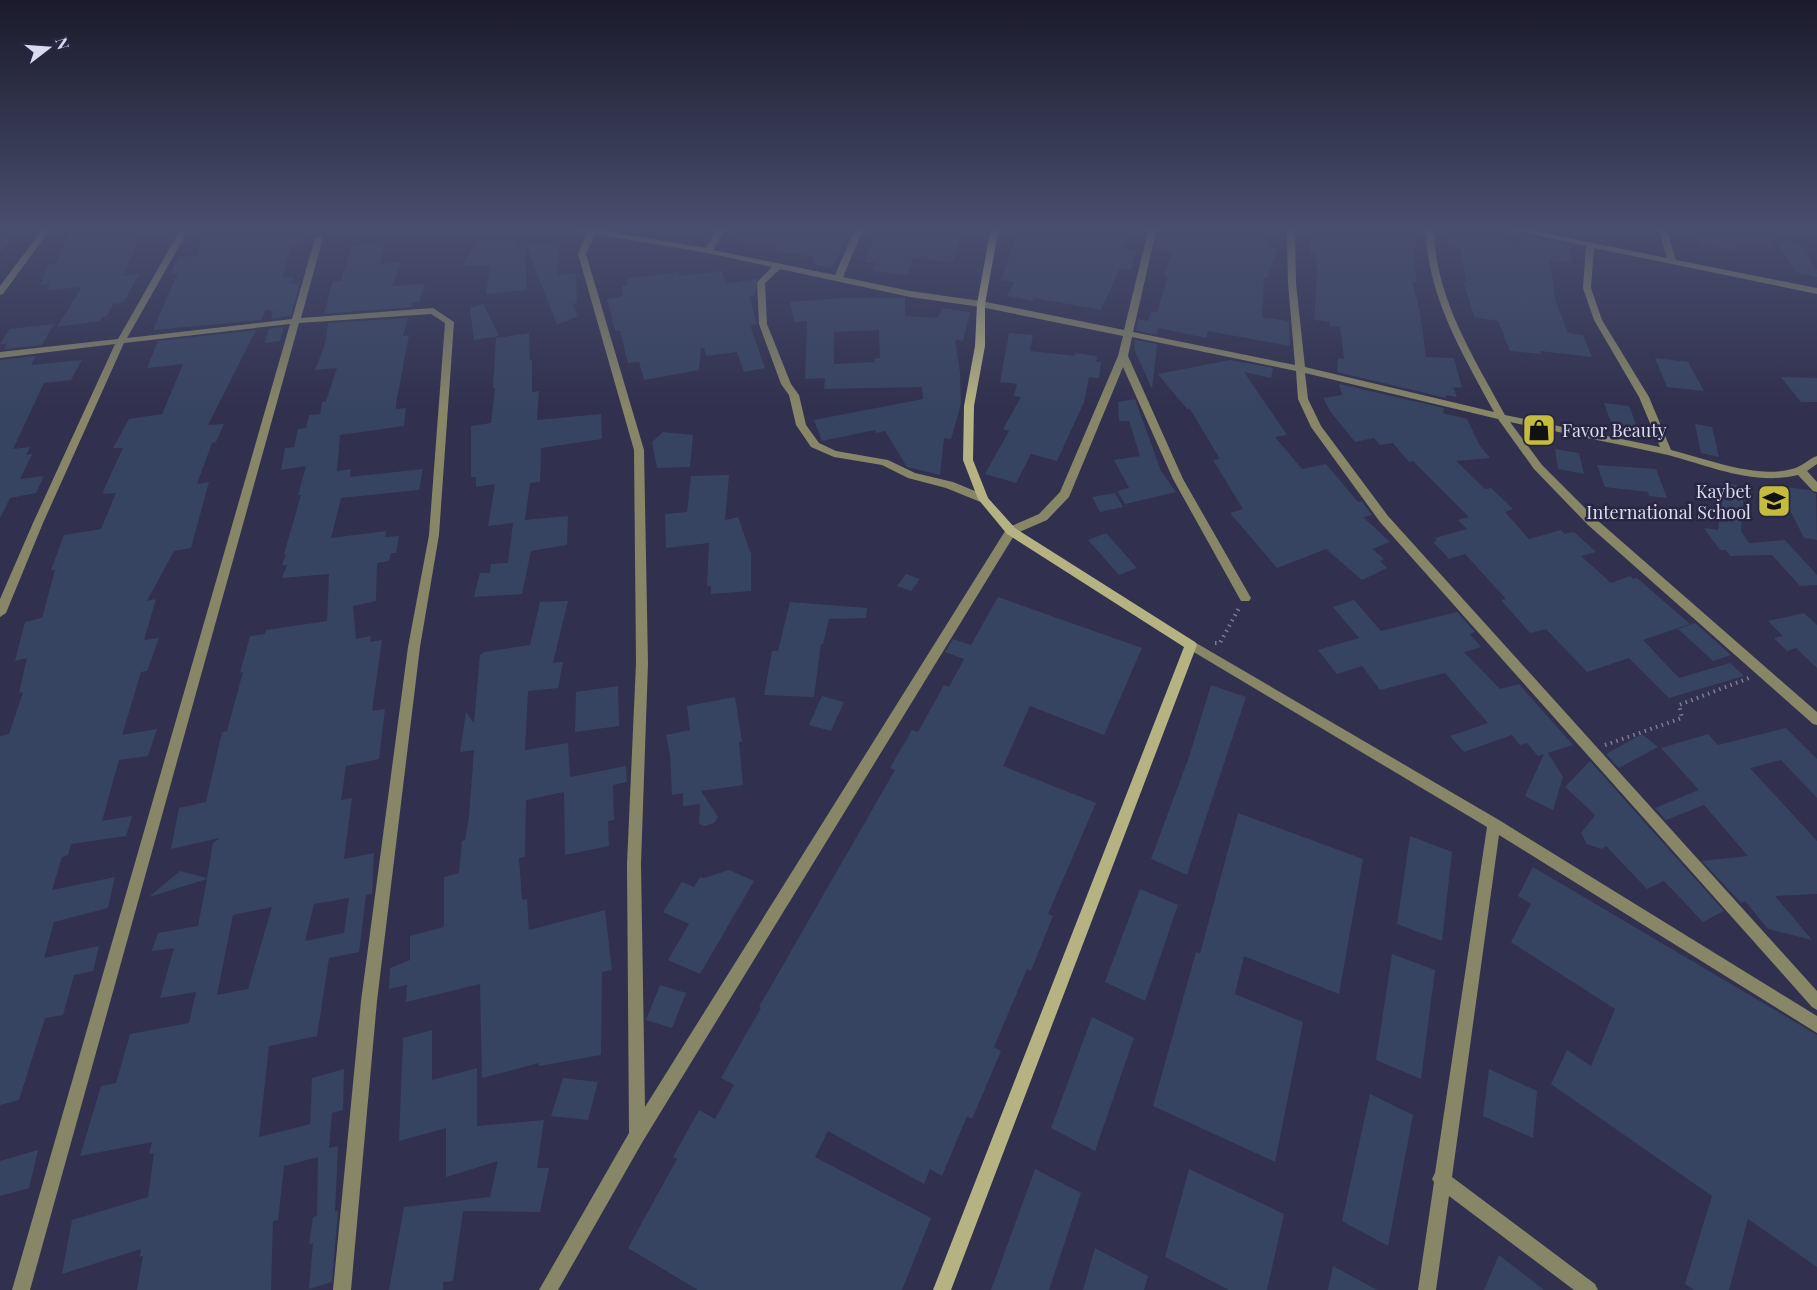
<svg xmlns="http://www.w3.org/2000/svg" width="1817" height="1290" viewBox="0 0 1817 1290" font-family="'Playfair Display',serif">
	<style>
		.building { fill: #374461; fill-rule: evenodd }
		.lines { fill: none; stroke-linecap: round; stroke-linejoin: round }
		.path { stroke: #7d7d96; stroke-width: 4; stroke-dasharray: 1.5 4.5; stroke-linecap: butt }
		.street { fill: #878667; fill-rule: evenodd }
		.secondary { fill: #b6b382; fill-rule: evenodd }
		.labels { text-anchor: middle; dominant-baseline: central; stroke-width: 5; stroke-linejoin: round; paint-order: stroke }
		.poi-label { font-size: 18px; fill: #dadbee; stroke: #282643; text-anchor: start }
	</style>
	<rect width="100%" height="100%" fill="#31304e"/>
	<!-- building -->
	<path class="building" d="M0,227H24L0,252Z
		M82,227H144L123,276L139,274L123,303L113,304L107,316L102,317L100,321L57,327L82,287L46,290L50,284L40,285L49,265L55,264L71,232L80,231Z
		M243,227H309L302,246H292L282,277L295,278L290,284L300,283L291,316L271,319L273,311L266,309L261,320L153,330L178,273L171,274L178,257L196,256L203,236L241,231Z
		M749,227H836L851,229L832,268L814,265V257L777,251V245L739,241Z
		M885,227H956L955,231H961L962,235L952,262L913,258L908,275L872,271L875,263L865,262L874,237H881Z
		M1020,227H1129L1123,249L1136,251L1131,270L1120,268L1101,310L1034,298L1033,301L1007,296L1014,282L1001,280Z
		M1161,227H1256L1272,231L1265,246L1277,249L1267,278L1264,277L1262,317L1289,321L1290,346L1208,331L1206,338L1158,328L1157,335L1136,330L1138,319L1148,321L1151,311L1157,312L1168,276H1164L1172,252L1154,249Z
		M1310,227H1411L1417,248H1413L1417,282L1412,281L1420,311L1426,357L1454,358L1462,388L1453,387L1457,397L1446,395V398L1337,372L1338,358L1344,359L1340,327L1330,326L1329,322L1314,320L1317,274L1316,254L1310,253Z
		M1445,227H1476L1475,235L1520,243L1521,234L1569,245L1572,263L1550,260L1555,299L1568,333L1583,335L1592,357L1540,351L1541,354L1510,351L1498,321L1474,317L1463,281H1466L1460,248L1449,247Z
		M1526,227H1567L1568,236Z
		M1694,227H1768L1774,248L1735,241L1738,251L1700,245Z
		M1775,240L1801,244L1817,270V277L1795,272Z
		M476,241H518L515,246H525L527,290L486,294L490,266H463Z
		M384,242L380,264L401,262L392,286L425,284L419,302H413L412,307L324,314L333,281H341L351,247Z
		M559,242L557,275L576,273L577,303L573,304L578,316L557,325L526,245Z
		M722,271L726,284L757,279L755,295L749,296L757,324L750,325L765,368L744,372L737,352L706,356L704,348H701L699,370L644,380L639,362L628,363L620,331H615L607,299L623,296L622,286L628,285L627,279L679,272V276Z
		M839,298H905V316L938,318L942,308L970,312L963,341L955,340L960,372L961,404L951,439L944,438L940,475L907,467L885,431L876,433L875,430L822,441L814,420L923,399L922,387L824,389L825,378L805,379L807,321L794,322L790,302ZM879,330L880,358L874,359L875,362L834,364V332Z
		M483,304L499,336L474,340L470,308Z
		M408,318L403,336L409,335L396,404V409L406,408L404,426L340,435L337,471L351,469L350,477L423,469L419,490L341,498L331,538L386,531L385,537L399,536L396,553H391L389,561L377,563L376,601L353,606L356,639L371,636L370,642L382,640L372,711L385,709L379,759L346,766L341,800L352,798L344,859L374,853L372,894L366,895L359,952L329,958L317,1036L269,1046L259,1137L310,1124L312,1078L344,1069L343,1110L332,1113L329,1148L338,1146L335,1211H338L332,1282L309,1289L313,1243L309,1244L313,1217L317,1216L318,1157L284,1166L278,1220L273,1221L271,1290H137L143,1256L140,1257L141,1249L62,1274L72,1220L148,1197L154,1153L149,1154L152,1142L80,1156L101,1086L116,1083L130,1034L189,1023L196,992L160,998L174,948L152,951L158,933L198,926L207,879L149,897L180,871L207,878L213,843L220,838L171,849L179,808L206,802L222,732L227,731L243,672L240,673L250,636L265,634L266,630L327,621L329,574L282,578L287,565H282L286,554H284L301,495H298L306,466L281,470L285,448L294,447L298,429L306,428L309,415L320,414L322,402L326,401L337,368L315,370L325,344L328,323ZM349,898L344,933L305,941L314,904ZM272,907L248,989L217,995L233,915Z
		M54,324L42,345L4,349L7,344H0L10,329Z
		M284,327L280,341L265,343L269,329Z
		M256,330L208,425L224,424L216,442L212,443L197,484L209,482L191,548L174,551L147,601L156,599L144,640L159,638L147,671L141,672L122,735L157,729L148,756L119,760L102,821L132,816L126,836L71,844L68,855L62,857L52,890L115,877L108,908L54,922L44,958L99,946L93,971L74,975L63,1015L45,1018L19,1100L0,1105V736L9,734L23,692L19,693L27,658L15,661L25,622L42,618L55,570H51L64,535L101,529L116,493L103,494L104,489L123,448H113L129,419L162,414L183,364L147,368L158,341Z
		M529,333L530,360H532V392L539,391L537,420L601,414L602,439L541,448L540,482L530,483L525,520L568,516L567,545L531,551L522,594L474,597L480,573H490L491,564L508,563L513,523L488,526L495,484L476,487V477H471V426L491,423L495,388H493L496,338Z
		M1009,333L1033,335L1030,351L1075,356V353L1097,356L1096,362H1101L1099,378L1089,377L1084,402L1057,461L1031,454L1016,483L985,474L1009,431L1003,429L1021,397L1014,396L1017,384L1000,382Z
		M1134,340L1157,344L1152,389L1135,351Z
		M36,356L31,365L82,360L71,380L44,383L13,449L30,447L26,455L32,454L20,479L44,476L36,493L10,498L0,518V360Z
		M1655,358L1688,362L1704,391L1667,387Z
		M1230,360L1273,368L1271,378L1244,372L1287,435L1275,437L1302,469L1326,464L1358,502L1362,501L1372,515L1363,517L1390,542L1372,549L1384,559L1380,561L1387,568L1362,580L1326,549L1277,568L1230,513L1243,509L1213,460L1220,459L1190,409H1187L1158,374Z
		M1781,377L1817,378V402H1801Z
		M1339,384L1444,408L1443,413L1467,419L1480,446L1490,458L1456,461L1485,489L1491,488L1513,509L1505,512L1529,539L1561,530L1565,534L1574,532L1596,552L1581,556L1611,583L1630,576L1633,579L1637,578L1690,624L1643,640L1679,678L1730,663L1744,676L1669,698L1629,658L1587,672L1546,629L1530,633L1501,600L1506,599L1465,554L1449,559L1433,542L1437,541L1435,538L1467,529L1458,520L1469,517L1413,461L1409,462L1393,443L1380,445L1374,438L1355,442L1330,411L1323,398L1342,395Z
		M1135,399L1161,471L1176,492L1125,504L1117,491L1129,488L1114,460L1140,456L1129,421H1119L1118,402Z
		M1604,403L1629,406L1640,435L1614,431Z
		M1695,424L1712,427L1719,457L1701,453Z
		M663,432L693,435L690,467L657,468L652,442Z
		M1555,449L1579,453L1584,474L1558,469Z
		M1597,465L1656,469L1667,498L1649,496L1648,492L1605,487Z
		M729,475L725,520L738,517L751,554V591L711,594V586H707L709,543L666,548L665,514L687,512L691,476Z
		M1723,481L1744,488L1741,531L1749,543L1785,540L1817,575V585L1800,586L1772,555L1730,556L1726,550H1720L1704,528L1718,530Z
		M1778,486L1809,490L1816,494L1817,540L1804,538Z
		M1115,493L1123,507L1100,512L1092,497Z
		M1106,533L1137,568L1119,575L1088,540Z
		M906,574L920,579L911,591L897,586Z
		M998,597L1142,648L1104,735L1030,706L1003,766L1096,803L1048,914L1053,916L1031,971L1027,969L994,1047L1001,1051L972,1119L967,1116L942,1176L930,1169L924,1184L828,1131L815,1157L931,1218L902,1290H698L628,1248L677,1159L673,1157L699,1110L715,1119L734,1085L721,1078L761,1008L759,1007L895,770L890,768L912,730L918,732L944,685L949,687L964,659L945,652L953,639L971,645Z
		M1354,600L1381,631L1457,612L1475,632L1470,634L1481,647L1464,652L1500,689L1519,684L1573,745L1548,753L1563,777L1553,810L1525,796L1544,754L1538,756L1527,743L1520,745L1512,735L1464,752L1450,736L1488,723L1445,673L1380,690L1362,666L1337,674L1318,650L1359,638L1333,607Z
		M568,601L553,663L563,662L558,688L528,691L525,750L568,743L570,777L626,766L627,782L613,785L614,820L608,821L609,846L565,855L564,792L526,800L525,857L519,858L522,900L527,899L529,930L605,910L612,970L602,972L601,1055L539,1066V1063L482,1078L480,984L406,1002L407,985L389,989L390,968L410,960V936L444,927V877L459,873L462,841L465,840L469,816L474,750L460,752L466,712L474,723L480,655L484,652L530,645L540,602Z
		M790,602L867,608L866,618L829,619L823,644H821L814,697L764,695L772,651H778Z
		M1804,613L1817,625V668L1796,648L1787,651L1774,638L1783,636L1768,621Z
		M1695,623L1731,655L1713,661L1678,629Z
		M1211,685L1246,697L1187,875L1151,859L1189,757Z
		M618,686L619,726L575,732L576,692Z
		M822,696L844,702L831,731L809,725Z
		M735,697L742,742H739L743,785L701,791L718,817L714,823L705,826L699,824L700,804L683,806V793L672,795L670,755L666,735L690,730L687,706Z
		M1786,728L1817,759V798L1781,760L1750,768L1817,841V894L1775,896L1812,940L1768,929L1745,901L1741,903L1702,861L1748,856L1704,805L1666,820L1655,808L1699,790L1661,748L1708,734L1718,745Z
		M1642,734L1658,747L1619,768L1606,754Z
		M1590,761L1724,911L1703,922L1664,881L1647,889L1606,846L1602,849L1587,844L1581,833L1595,815L1565,787Z
		M1238,813L1363,859L1339,994L1244,956L1235,994L1303,1022L1275,1162L1153,1106L1196,952L1200,954Z
		M1410,836L1452,852L1442,941L1397,924Z
		M1533,867L1817,1035V1267L1748,1219L1729,1290H1694L1685,1284L1712,1196L1551,1084L1567,1050L1591,1066L1615,1009L1511,942L1531,904L1518,896Z
		M729,870L754,881L700,974L668,960L689,924L663,912L682,882L694,887L700,877L704,878Z
		M1140,889L1178,905L1145,1001L1105,982Z
		M1392,954L1435,970L1421,1079L1376,1060Z
		M660,985L686,993L672,1028L646,1020Z
		M1092,1017L1134,1038L1095,1151L1051,1128Z
		M432,1030V1080L477,1068V1126L544,1120L537,1168H549L540,1212L463,1211L453,1281L443,1282V1290H389L404,1207L490,1197L498,1161L446,1177V1128L399,1141L403,1038Z
		M1489,1069L1537,1091L1533,1138L1483,1116Z
		M563,1078L598,1082L588,1120L551,1116Z
		M1370,1094L1413,1115L1388,1246L1342,1221Z
		M38,1150L29,1188L0,1196V1161Z
		M1035,1169L1081,1193L1049,1290H991Z
		M1189,1169L1284,1214L1267,1290H1229L1165,1257Z
		M1095,1248L1148,1276L1144,1290H1083Z
		M1499,1255L1544,1290H1484Z
		M1333,1266L1377,1290H1328Z"/>
	<g class="lines">
		<!-- path -->
		<path class="path" d="M1215,643H1220L1240,606
			M1605,745L1682,718L1679,705L1749,678"/>
		<!-- street -->
		<path class="street" d="M44,227H52L3,294L0,295V286Z
			M562,227H598L597,230L706,248L718,227H726L713,250L835,275L856,227H864L843,277L910,291L981,301L1124,330L1149,227H1157L1133,332L1295,365L1288,283L1287,227H1295L1296,283L1305,367L1494,412C1463,354 1426,295 1426,227H1434C1434,296 1473,356 1505,415L1660,447L1639,397L1594,320L1583,288L1586,246L1498,227H1514L1667,258L1658,227H1666L1676,260L1817,288V294L1594,248L1591,288L1602,320L1649,397L1671,450C1707,459 1756,479 1792,469C1802,467 1808,459 1817,456V464L1807,471L1817,482V492L1813,491L1798,475C1754,486 1710,466 1668,455C1615,443 1562,433 1510,422L1542,465L1596,519L1817,712V725L1813,724L1588,525L1534,469L1498,419L1305,373L1308,399L1321,426L1388,516L1817,991V1010L1812,1007L1380,522L1311,427L1298,399L1296,371L1132,337L1128,356L1183,479L1251,598L1249,601H1241L1173,479L1123,367L1069,497L1047,520L1015,534L643,1141L558,1290H539L629,1133L627,864L636,663L634,450L578,254L587,233ZM595,234L708,253L772,267L757,282L759,324L781,384L789,395L796,425L811,447L834,457L882,465L908,478L946,488L983,503L988,499L987,496L953,482L915,473L888,460L836,451L819,443L806,425L799,395L791,384L767,324L765,283L780,269L910,297L981,307L1123,336L1118,356L1060,492L1039,514L1007,528L645,1107L641,864L648,663L644,450L586,254Z
			M179,232L186,234L127,338L292,319L315,238L319,236L323,238L301,318L433,308L454,322L439,535L420,647L377,1001L351,1290H333L361,1001L408,647L429,535L445,323L431,314L299,323L30,1290H12L290,324L124,343L43,523L6,613L0,617V599L33,523L115,344L0,358V352L118,339Z
			M1191,640L1499,820L1817,1016V1033L1499,835L1452,1177L1595,1284L1598,1290H1574L1449,1196L1436,1290H1418L1434,1182L1432,1179L1435,1173L1487,827L1187,648L1185,645L1187,642Z"/>
		<!-- secondary -->
		<path class="secondary" d="M991,227H999L985,304V346L974,406L973,460L988,498L1015,528L1195,642L1197,645L951,1290H933L1184,647L1007,534L978,499L963,460L964,406L975,346L977,304Z"/>
	</g>
	<!-- sky -->
	<linearGradient id="sky" x2="0" y2="1"><stop stop-color="#1b1a2b"/><stop offset="0.56" stop-color="#484e6e"/><stop offset="1" stop-color="#484e6e" stop-opacity="0"/></linearGradient>
	<rect width="1817" height="408" fill="url(#sky)"/>
	<!-- icons -->
	<defs>
		<symbol id="shop-square" viewBox="-11 -11 22 22"><rect x="-9" y="-9" width="18" height="18" rx="4" fill="#c5bc3d" stroke="#282643"/><path d="M-5-2.5h2.3a2.7 3.5 0 0 1 5.4 0H5L5.5 6h-11ZM-1.5-2.5h3a1.5 2.3 0 0 0-3 0Z" fill="#111"/></symbol>
		<symbol id="school-square" viewBox="-11 -11 22 22"><rect x="-9" y="-9" width="18" height="18" rx="4" fill="#c5bc3d" stroke="#282643"/><path d="M0-5L7-2L0 1L-7-2ZM-4 1L0 2.5L4 1V4Q0 6-4 4Z" fill="#111"/></symbol>
	</defs>
	<g fill-rule="evenodd">
		<use href="#shop-square" x="1520" y="411" width="38" height="38"/>
		<use href="#school-square" x="1755" y="482" width="38" height="38"/>
	</g>
	<g class="labels">
		<!-- poi labels -->
		<g class="poi-label">
			<text x="1562" y="430">Favor Beauty</text>
			<text x="1751" y="491" text-anchor="end">Kaybet<tspan x="1751" dy="21">International School</tspan></text>
		</g>
	</g>
	<!-- north arrow -->
	<g transform="translate(48 48) rotate(73)" stroke="#282643" stroke-width="4.5" paint-order="stroke">
	<path d="M0-4.5L10 22L0 15L-10 22Z" fill="#dadbee"/>
	<text y="-9" font-size="16" font-weight="bold" text-anchor="middle" fill="#dadbee">N</text>
	</g>
</svg>
